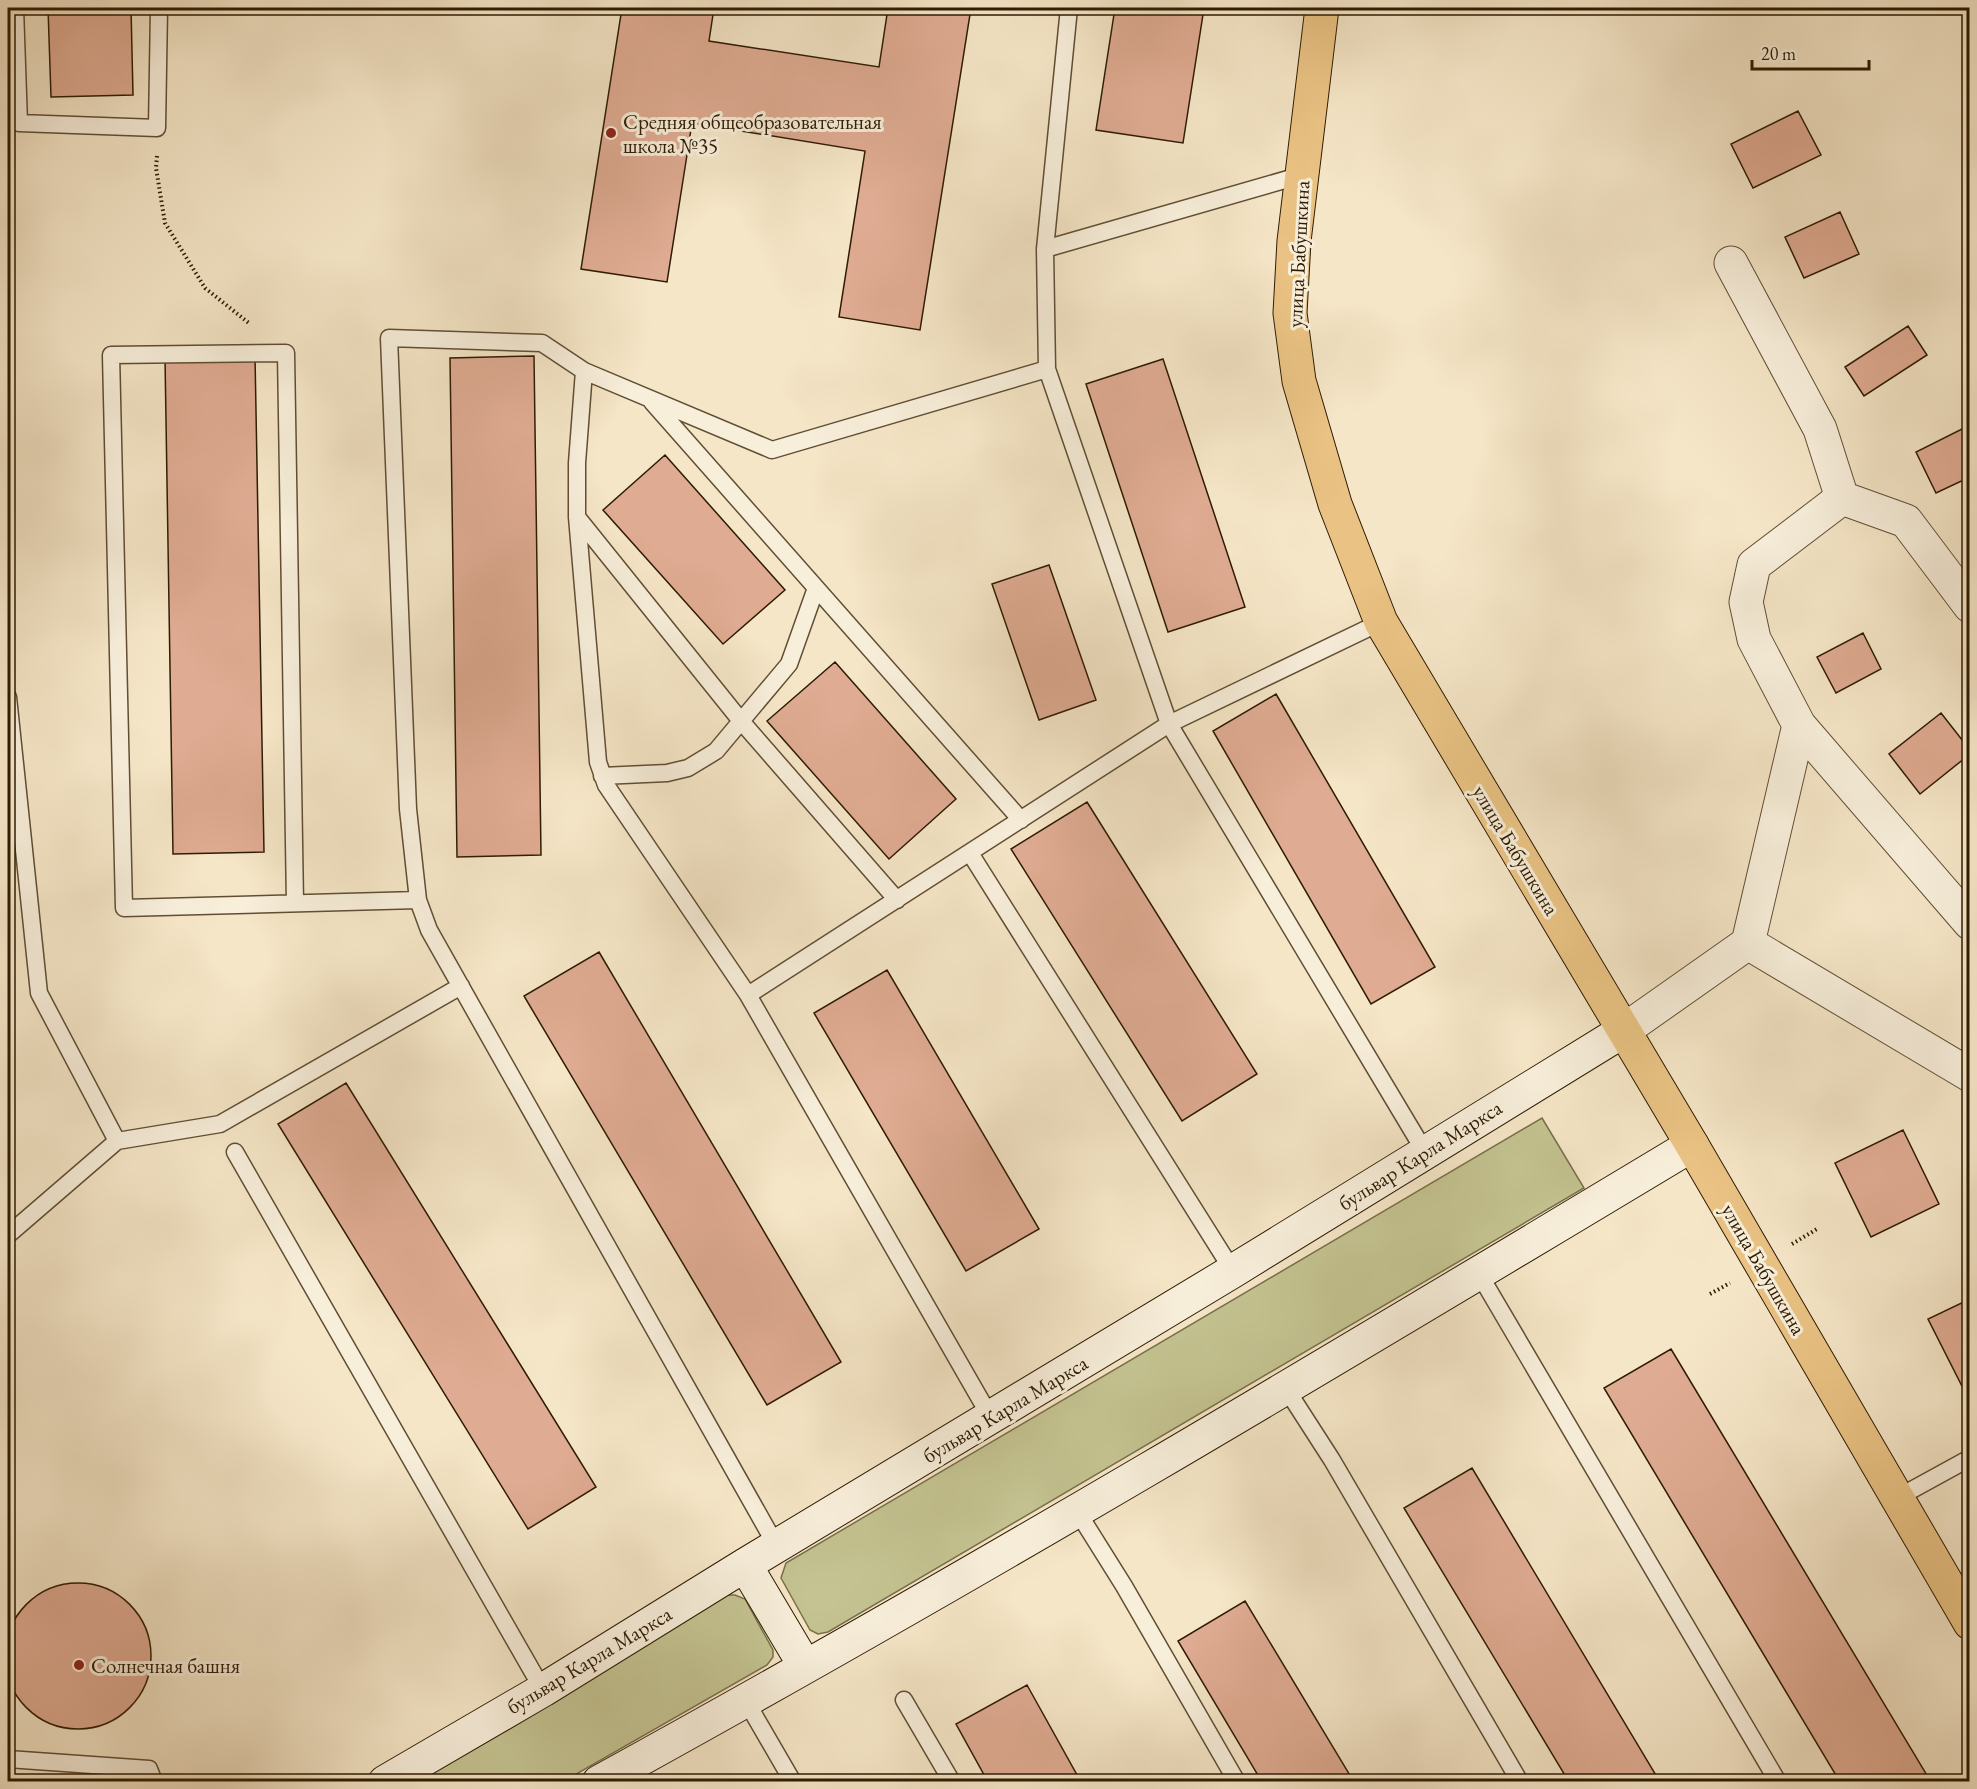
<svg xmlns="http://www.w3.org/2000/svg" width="1977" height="1789" viewBox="0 0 1977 1789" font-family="'EB Garamond',serif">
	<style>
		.green { fill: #c4c391; stroke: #796f4a; stroke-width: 1.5 }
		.building { fill: #dfab92; stroke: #2e1b03; stroke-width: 1.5 }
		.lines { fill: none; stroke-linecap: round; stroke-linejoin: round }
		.lane-casing { stroke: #604e34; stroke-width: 19 }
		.street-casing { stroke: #604e34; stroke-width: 35 }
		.secondary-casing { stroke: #2e1b03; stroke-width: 35 }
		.primary-casing { stroke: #2e1b03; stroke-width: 35 }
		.path { stroke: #2e1b03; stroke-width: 4; stroke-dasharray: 1.5 3; stroke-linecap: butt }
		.lane { stroke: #f8efdb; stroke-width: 16 }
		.street { stroke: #f8efdb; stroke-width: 33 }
		.secondary { stroke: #f8efdb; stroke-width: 33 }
		.primary { stroke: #eac384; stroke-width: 33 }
		.poi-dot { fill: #8f2418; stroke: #f8efdb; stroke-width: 2 }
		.labels { text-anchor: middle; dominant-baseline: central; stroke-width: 6; stroke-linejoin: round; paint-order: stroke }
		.poi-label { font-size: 21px; fill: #2e1b03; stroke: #f8efdb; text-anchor: start }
		.street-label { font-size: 21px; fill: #2e1b03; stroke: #f8efdb }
	</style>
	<rect width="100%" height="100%" fill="#f5e6c7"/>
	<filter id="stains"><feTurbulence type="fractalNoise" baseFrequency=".00333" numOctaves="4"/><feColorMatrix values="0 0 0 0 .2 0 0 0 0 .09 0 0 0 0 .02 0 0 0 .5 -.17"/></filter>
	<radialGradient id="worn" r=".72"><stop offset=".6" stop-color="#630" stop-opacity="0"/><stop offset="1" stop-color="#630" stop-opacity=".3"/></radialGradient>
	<!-- green -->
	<path class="green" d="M1542,1118L1584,1188L828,1632L818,1634L810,1630L781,1578L786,1563Z
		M727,1595H735L745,1599L773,1650V1657L767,1665L564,1781L407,1782Z"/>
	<!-- building -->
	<path class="building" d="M48,8H131L133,95L51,97Z
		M622,8H714L709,41L879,67L888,8H971L920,330L839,317L865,151L692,123L667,282L581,269Z
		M1115,8H1204L1183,143L1096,130Z
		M1798,111L1821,155L1753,188L1731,144Z
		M1840,212L1859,254L1804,278L1785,237Z
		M1908,326L1927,355L1864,396L1845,367Z
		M255,356L264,852L173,854L165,358Z
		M534,356L541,855L457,857L450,358Z
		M1163,359L1245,607L1168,632L1086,384Z
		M1970,425V477L1936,493L1916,452Z
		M665,455L785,590L723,644L603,510Z
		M1049,565L1096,700L1039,720L992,584Z
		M1863,633L1881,669L1836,693L1817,657Z
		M835,662L956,799L889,859L767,721Z
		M1276,694L1435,967L1371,1004L1213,731Z
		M1941,713L1970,750V754L1920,794L1889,754Z
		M1087,802L1257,1074L1182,1121L1011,849Z
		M599,952L841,1362L767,1405L524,996Z
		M887,970L1039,1229L966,1271L814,1013Z
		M346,1083L596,1487L528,1529L278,1124Z
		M1903,1130L1939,1204L1871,1237L1835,1163Z
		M1970,1299V1400H1969L1928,1319Z
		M1671,1349L1931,1782H1840L1604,1388Z
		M1472,1468L1660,1782H1569L1404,1508Z
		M5 1656a73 73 0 1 1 146 0a73 73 0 1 1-146 0Z
		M1245,1601L1354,1782H1262L1178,1641Z
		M1027,1685L1081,1782H988L956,1724Z"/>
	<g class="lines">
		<defs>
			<path id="lane" d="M15,8L19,123L157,128L159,8
				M1045,249L1302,175
				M1047,369L1169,724L1425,1152
				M584,371L577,463V517L598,762L606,785L748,995L991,1418
				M652,402L1021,820
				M577,517L741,721L897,900
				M8,697L39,993L117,1141
				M602,776L667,773L688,768L716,751L789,664L816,588
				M970,853L1233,1271
				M295,903L286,353L111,355L124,908L418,900
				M748,995L1169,724L1381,622
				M235,1152L543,1690
				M8,1235L117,1141L220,1124L461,986
				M1478,1272L1778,1782
				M1285,1387L1332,1460L1520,1782
				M1897,1498L1970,1458
				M1077,1511L1124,1586L1237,1782
				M777,1547L429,930L418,900L408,809L389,338L542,343L584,371L772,450L1047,369L1045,249L1069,8
				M904,1700L952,1782
				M746,1701L793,1782
				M8,1759L149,1769L154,1782"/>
			<path id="street" d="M1731,263L1820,429L1842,498
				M1799,725L1970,923
				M1748,943L1970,1075
				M1623,1031L1748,943L1799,725L1754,639L1746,602L1754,565L1842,498L1906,521L1970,606"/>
			<path id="secondary" d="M745,1565L805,1666
				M385,1782L543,1690L745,1565L1233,1271L1623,1031
				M599,1782C969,1579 1331,1362 1692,1145"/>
			<path id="primary" d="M1322,8L1294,241L1290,313L1299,381L1335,504L1381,622L1692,1145L1970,1623"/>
		</defs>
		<!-- lane casing -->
		<use href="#lane" class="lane-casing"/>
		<!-- street casing -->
		<use href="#street" class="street-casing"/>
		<!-- secondary casing -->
		<use href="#secondary" class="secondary-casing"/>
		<!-- primary casing -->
		<use href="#primary" class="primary-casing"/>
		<!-- path -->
		<path class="path" d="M157,156L156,168L165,223L205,288L250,324
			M1792,1244L1817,1229
			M1710,1294L1730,1283"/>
		<!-- lane -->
		<use href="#lane" class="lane"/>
		<!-- street -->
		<use href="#street" class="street"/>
		<!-- secondary -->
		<use href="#secondary" class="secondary"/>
		<!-- primary -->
		<use href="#primary" class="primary"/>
	</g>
	<!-- markers -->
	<g class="poi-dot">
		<circle cx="611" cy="133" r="6"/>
		<circle cx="79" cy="1665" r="6"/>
	</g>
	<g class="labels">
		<!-- poi labels -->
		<g class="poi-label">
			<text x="623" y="121">Средняя общеобразовательная<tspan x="623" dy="24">школа №35</tspan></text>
			<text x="91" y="1665">Солнечная башня</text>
		</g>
		<!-- street labels -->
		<g class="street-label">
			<text transform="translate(1298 254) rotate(-87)">улица Бабушкина</text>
			<text transform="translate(1516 850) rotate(59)">улица Бабушкина</text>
			<text transform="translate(1420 1155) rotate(-32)">бульвар Карла Маркса</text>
			<text transform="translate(1764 1269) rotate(60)">улица Бабушкина</text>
			<text transform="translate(1005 1409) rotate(-31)">бульвар Карла Маркса</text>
			<text transform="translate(589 1660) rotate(-31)">бульвар Карла Маркса</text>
		</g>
	</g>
	<!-- margin -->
	<rect width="1977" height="1789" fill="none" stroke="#f5e6c7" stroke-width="30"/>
	<rect x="9" y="9" width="1959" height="1771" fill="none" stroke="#2e1b03" stroke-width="3"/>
	<rect x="15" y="15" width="1947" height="1759" fill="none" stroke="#2e1b03" stroke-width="1.5"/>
	<!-- scale -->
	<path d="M1752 60v9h117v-9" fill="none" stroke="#2e1b03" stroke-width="3"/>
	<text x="1761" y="60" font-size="18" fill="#2e1b03" stroke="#f8efdb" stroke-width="4.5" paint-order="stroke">20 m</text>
	<rect width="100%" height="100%" filter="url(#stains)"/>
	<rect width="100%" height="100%" fill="url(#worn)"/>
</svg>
